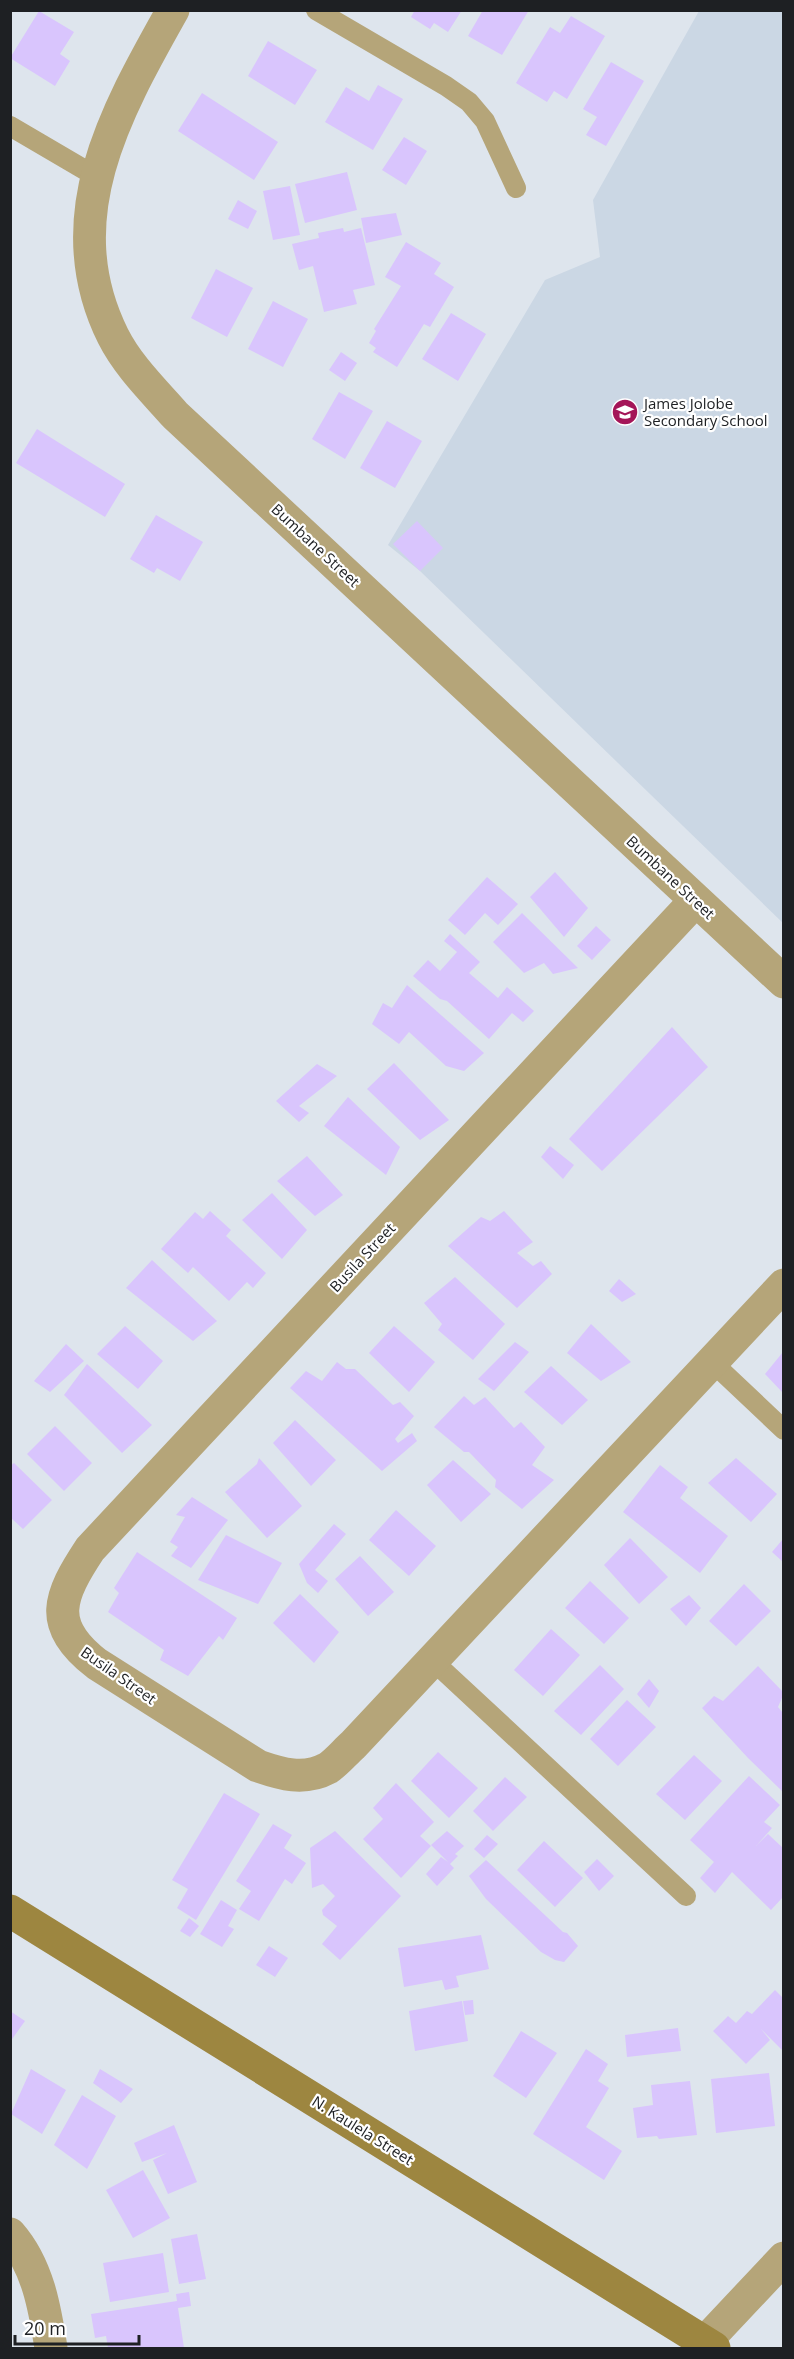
<svg xmlns="http://www.w3.org/2000/svg" width="794" height="2359" viewBox="0 0 794 2359" font-family="'Open Sans',sans-serif">
	<style>
		.built { fill: #cbd7e4 }
		.building { fill: #d9c5fd }
		.lines { fill: none; stroke-linecap: round; stroke-linejoin: round }
		.lane { stroke: #b5a579; stroke-width: 20 }
		.street { stroke: #b5a579; stroke-width: 33 }
		.secondary { stroke: #9d8640; stroke-width: 33 }
		.labels { text-anchor: middle; dominant-baseline: central; stroke-width: 4.5; stroke-linejoin: round; paint-order: stroke }
		.poi-label { font-size: 15px; fill: #1e2023; stroke: #fff; text-anchor: start }
		.street-label { font-size: 15px; fill: #1e2023; stroke: #fff }
	</style>
	<rect width="100%" height="100%" fill="#dee5ed"/>
	<!-- built -->
	<path class="built" d="M699,11H783V923L420,571L388,545L545,280L600,257L593,200Z"/>
	<!-- building -->
	<path class="building" d="M415,10H462L448,32L434,23L430,29L411,17Z
		M483,10H529L502,55L468,36Z
		M39,11L74,32L60,54L70,61L55,86L10,58Z
		M571,16L605,36L567,99L554,91L547,102L516,83L550,27L560,33Z
		M268,41L317,70L295,105L248,76Z
		M611,62L644,81L606,146L586,135L597,117L583,109Z
		M378,85L403,99L373,150L325,122L346,87L369,101Z
		M202,93L278,142L254,180L178,131Z
		M404,137L427,151L406,185L382,170Z
		M347,172L357,210L305,223L295,184Z
		M290,186L300,235L273,240L263,191Z
		M238,200L257,211L248,229L228,219Z
		M396,213L402,235L366,243L361,218Z
		M343,228L344,232L361,228L375,285L353,290L357,304L324,312L313,266L299,270L292,244L319,238L318,233Z
		M406,242L441,263L434,274L454,287L430,327L424,324L397,367L373,352L376,348L369,343L376,331L374,329L401,286L385,277Z
		M216,269L253,288L227,337L191,318Z
		M273,301L308,319L283,367L248,349Z
		M451,313L486,334L458,381L422,359Z
		M341,352L357,363L345,381L329,370Z
		M339,392L373,411L345,459L312,439Z
		M387,421L422,441L395,488L360,468Z
		M37,429L125,484L105,517L16,463Z
		M156,515L203,542L180,581L157,568L154,573L130,559Z
		M417,521L443,548L420,571L393,544Z
		M555,872L588,908L564,937L530,897Z
		M487,877L518,904L498,925L485,913L465,935L448,920Z
		M522,913L578,968L553,974L544,963L524,973L493,942Z
		M596,926L611,940L592,960L577,946Z
		M450,934L480,962L469,973L498,998L507,987L534,1011L523,1022L512,1013L489,1039L447,1001L440,999L413,976L428,960L440,971L457,952L444,941Z
		M407,985L484,1053L464,1071L446,1066L409,1032L399,1044L372,1024L383,1003L392,1008Z
		M672,1027L708,1067L602,1171L569,1139Z
		M394,1063L449,1120L420,1140L367,1089Z
		M317,1064L337,1076L299,1106L309,1113L299,1122L276,1101Z
		M348,1097L400,1147L386,1175L324,1126Z
		M550,1146L574,1165L563,1179L541,1157Z
		M307,1156L343,1195L315,1216L277,1181Z
		M272,1193L307,1230L282,1259L242,1220Z
		M210,1211L231,1230L226,1236L266,1273L253,1288L247,1282L229,1301L193,1267L188,1273L161,1249L195,1212L203,1219Z
		M504,1211L533,1242L517,1253L533,1266L541,1261L552,1274L517,1308L448,1246L481,1217L490,1221Z
		M152,1260L217,1321L193,1341L126,1288Z
		M455,1277L505,1324L473,1360L438,1330L442,1324L424,1303Z
		M619,1279L636,1294L622,1302L609,1291Z
		M591,1324L631,1362L601,1381L567,1353Z
		M125,1326L163,1361L138,1389L97,1354Z
		M394,1326L435,1362L409,1392L369,1353Z
		M515,1342L529,1352L494,1391L478,1379Z
		M66,1344L84,1361L50,1392L34,1381Z
		M783,1352V1393L765,1374Z
		M337,1362L346,1369H355L393,1405L400,1402L414,1416L395,1439L398,1443L412,1433L417,1441L382,1471L290,1388L306,1371L322,1381Z
		M87,1364L152,1425L122,1453L64,1395Z
		M551,1366L588,1400L562,1425L524,1392Z
		M464,1396L474,1405L485,1397L514,1428L521,1422L545,1447L532,1465L554,1480L522,1509L495,1487L496,1480L469,1452H464L434,1427Z
		M295,1420L336,1460L311,1486L273,1443Z
		M55,1426L92,1463L64,1491L27,1454Z
		M259,1458L302,1506L267,1538L225,1492L257,1464Z
		M736,1458L777,1494L751,1522L708,1483Z
		M453,1460L491,1494L461,1522L427,1485Z
		M14,1463L52,1500L23,1529L10,1517V1466Z
		M660,1465L688,1487L680,1498L728,1536L700,1573L623,1512Z
		M192,1497L228,1520L191,1568L171,1556L178,1547L170,1542L185,1517L176,1515Z
		M396,1510L436,1546L409,1576L369,1540Z
		M334,1524L346,1534L315,1570L328,1581L318,1593L307,1583L299,1564Z
		M226,1535L282,1563L258,1604L198,1580Z
		M630,1538L668,1577L639,1604L604,1565Z
		M783,1539V1562L772,1552Z
		M137,1552L237,1618L223,1640L219,1636L188,1676L160,1660L164,1650L108,1612L119,1593L114,1588Z
		M360,1556L394,1592L368,1616L335,1579Z
		M590,1581L629,1618L604,1644L565,1608Z
		M744,1584L771,1611L736,1646L709,1621Z
		M300,1594L339,1632L314,1663L273,1623Z
		M689,1595L701,1608L686,1626L670,1609Z
		M551,1629L580,1655L543,1696L514,1670Z
		M600,1665L624,1689L581,1735L554,1711Z
		M758,1666L784,1693L778,1707L783,1713V1792L748,1758L702,1708L714,1696L723,1701Z
		M649,1679L659,1691L649,1708L637,1694Z
		M627,1700L656,1727L618,1766L590,1739Z
		M438,1752L478,1788L449,1818L411,1781Z
		M694,1755L722,1781L685,1820L656,1794Z
		M749,1776L780,1805L764,1822L772,1828L756,1846L768,1834L783,1848V1897L771,1910L732,1872L715,1893L700,1878L714,1862L690,1840Z
		M505,1777L527,1797L493,1831L473,1811Z
		M396,1783L434,1822L420,1836L431,1846L401,1878L363,1839L383,1819L373,1808Z
		M224,1793L260,1814L196,1920L177,1908L188,1889L172,1880Z
		M273,1824L292,1835L284,1848L306,1863L292,1884L285,1879L259,1921L239,1909L251,1891L236,1881Z
		M335,1831L401,1896L340,1960L322,1944L337,1926L323,1915L322,1910L335,1896L323,1884L312,1888L310,1848Z
		M447,1831L464,1846L455,1854L458,1856L450,1864L454,1868L437,1886L426,1874L441,1857L448,1862L431,1845Z
		M487,1835L498,1844L484,1858L474,1849Z
		M544,1841L583,1878L555,1907L517,1870Z
		M597,1859L614,1876L599,1891L584,1872Z
		M486,1860L563,1932L567,1933L578,1946L564,1962L555,1960L541,1952L486,1899L469,1876Z
		M221,1900L237,1910L228,1926L234,1929L222,1947L200,1934Z
		M189,1918L199,1926L190,1937L180,1931Z
		M481,1935L489,1969L456,1976L459,1987L445,1990L442,1980L404,1987L398,1948Z
		M269,1946L288,1958L275,1977L256,1965Z
		M775,1990L783,1998V2051L761,2029L770,2040L746,2064L713,2031L728,2016L736,2023L747,2011L752,2014Z
		M473,2000L474,2014L465,2015L463,2001Z
		M462,2001L468,2041L415,2051L409,2011Z
		M10,2011L25,2021L10,2042Z
		M678,2028L681,2051L627,2057L625,2035Z
		M521,2031L557,2053L526,2098L493,2076Z
		M586,2049L608,2064L598,2081L609,2088L586,2127L622,2151L604,2180L533,2134Z
		M31,2069L66,2090L42,2134L11,2114Z
		M100,2069L133,2089L121,2103L93,2083Z
		M769,2073L775,2126L716,2133L711,2079Z
		M690,2081L697,2135L659,2139L657,2136L637,2138L633,2108L653,2105L651,2085Z
		M82,2095L116,2116L87,2169L54,2145Z
		M174,2125L197,2182L168,2194L153,2160L167,2153L142,2162L134,2143Z
		M143,2170L170,2218L133,2238L106,2190Z
		M197,2234L206,2279L179,2284L171,2239Z
		M163,2253L169,2292L110,2302L103,2263Z
		M189,2292L191,2306L178,2308L184,2348H108L106,2336L95,2338L91,2314L177,2301L176,2294Z"/>
	<g class="lines">
		<!-- lane -->
		<path class="lane" d="M316,10L446,86L469,102L485,121L516,188
			M10,126L97,177
			M712,1362L784,1430
			M433,1661L686,1896"/>
		<!-- street -->
		<path class="street" d="M173,10C115,113 55,219 113,336C128,366 154,391 175,415L784,982
			M696,900L90,1549C59,1596 46,1625 97,1664L258,1766C281,1774 304,1781 328,1768C337,1762 345,1752 353,1745L784,1285
			M10,2234C38,2266 45,2309 51,2348
			M705,2342L784,2258"/>
		<!-- secondary -->
		<path class="secondary" d="M10,1911L714,2348"/>
	</g>
	<!-- icons -->
	<defs>
		<symbol id="school-disc" viewBox="-11 -11 22 22"><circle r="9.5" fill="#a41558" stroke="#fff"/><path d="M0-5L7-2L0 1L-7-2ZM-4 1L0 2.5L4 1V4Q0 6-4 4Z" fill="#fff"/></symbol>
	</defs>
	<g fill-rule="evenodd">
		<use href="#school-disc" x="610" y="397" width="30" height="30"/>
	</g>
	<g class="labels">
		<!-- poi labels -->
		<g class="poi-label">
			<text x="644" y="403">James Jolobe<tspan x="644" dy="17">Secondary School</tspan></text>
		</g>
		<!-- street labels -->
		<g class="street-label">
			<text transform="translate(316 545) rotate(43)">Bumbane Street</text>
			<text transform="translate(671 877) rotate(43)">Bumbane Street</text>
			<text transform="translate(362 1257) rotate(-47)">Busila Street</text>
			<text transform="translate(119 1675) rotate(35)">Busila Street</text>
			<text transform="translate(363 2130) rotate(32)">N. Kaulela Street</text>
		</g>
	</g>
	<!-- border -->
	<rect width="794" height="2359" fill="none" stroke="#1e2023" stroke-width="24"/>
	<!-- scale -->
	<path d="M15 2335v9h124v-9" fill="none" stroke="#1e2023" stroke-width="3"/>
	<text x="24" y="2335" font-size="18" fill="#1e2023" stroke="#ffffff" stroke-width="4.5" paint-order="stroke">20 m</text>
</svg>
